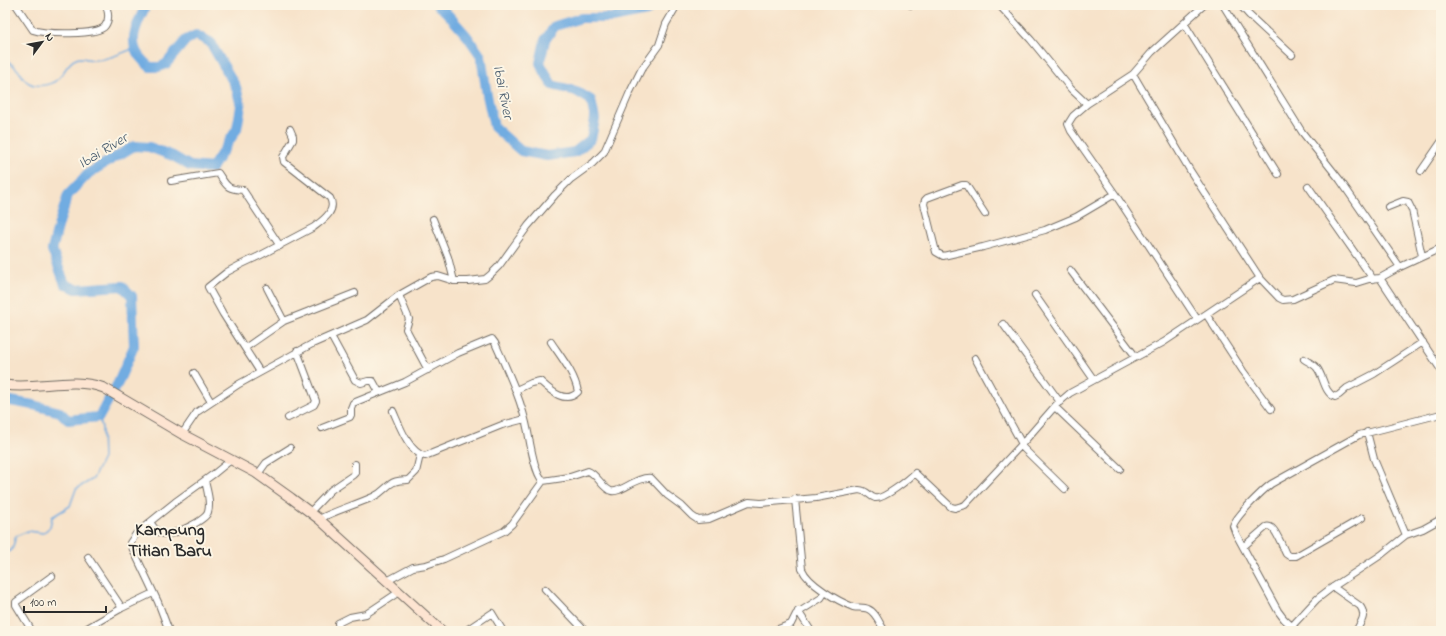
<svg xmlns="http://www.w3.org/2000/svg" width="1446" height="636" viewBox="0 0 1446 636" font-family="'Indie Flower',sans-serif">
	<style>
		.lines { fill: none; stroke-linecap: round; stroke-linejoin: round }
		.stream { stroke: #71ace1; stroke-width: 1.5 }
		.river { stroke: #71ace1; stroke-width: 10 }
		.minor-casing { stroke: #726b63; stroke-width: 8 }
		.secondary-casing { stroke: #726b63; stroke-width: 11 }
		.minor { stroke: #fff; stroke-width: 6 }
		.secondary { stroke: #fde4d1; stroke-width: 9 }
		.labels { text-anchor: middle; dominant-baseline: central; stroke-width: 4; stroke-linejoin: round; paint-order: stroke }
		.water-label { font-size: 15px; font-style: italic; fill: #44586b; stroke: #fcf5e5 }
		.district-label { font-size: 18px; font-weight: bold; fill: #2b2b2b; stroke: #fcf5e5 }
	</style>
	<rect width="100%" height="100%" fill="#fcf5e5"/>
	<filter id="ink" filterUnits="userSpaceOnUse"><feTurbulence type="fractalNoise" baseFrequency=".025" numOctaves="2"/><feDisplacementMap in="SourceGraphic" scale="8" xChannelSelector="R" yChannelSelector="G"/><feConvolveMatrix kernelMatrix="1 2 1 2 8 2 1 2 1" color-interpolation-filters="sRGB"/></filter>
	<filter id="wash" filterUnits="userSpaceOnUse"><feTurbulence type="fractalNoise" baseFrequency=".012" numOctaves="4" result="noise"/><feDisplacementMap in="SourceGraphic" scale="16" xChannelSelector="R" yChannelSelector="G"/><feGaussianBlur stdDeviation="0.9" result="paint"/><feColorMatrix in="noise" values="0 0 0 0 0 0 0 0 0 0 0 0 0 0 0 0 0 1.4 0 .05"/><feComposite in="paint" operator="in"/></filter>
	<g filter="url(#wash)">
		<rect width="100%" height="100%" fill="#f7e3ca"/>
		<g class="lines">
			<!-- stream -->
			<path class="stream" d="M5,59C9,62 14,65 17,69C21,73 23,80 29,83C37,88 54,85 60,77C65,71 69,61 76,59C82,56 88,60 94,60C107,60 119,54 130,50L133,43
				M5,553L12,550L16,536L28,531L43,533L50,527L52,517L70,506L76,489L93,479L103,458L102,428L99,417"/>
			<!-- river -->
			<path class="river" d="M437,5L445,11L467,36L481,56L487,95L494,127L521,151L547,156L575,152L591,139L595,119L591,100L576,91L552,85L540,63L545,40L555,26L581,18H612L647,11L652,5
				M5,400L33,405L60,412L68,420L99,417L118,383L134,346L132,296L122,286L76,289L65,284L52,250L59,223L68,195L89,173L134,146L149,147L173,156L190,166L212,168L237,129L241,106L236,87L210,42L196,35L186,40L166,64L159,67H150C146,64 142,60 139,56C127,39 139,21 146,5"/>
		</g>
	</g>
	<g filter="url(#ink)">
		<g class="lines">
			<defs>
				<path id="minor" d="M16,5L33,30C44,34 98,36 105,26C110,19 108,12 106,5
					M911,5H931
					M999,5L1031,40L1071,89L1087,104L1133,74L1191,172L1260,278
					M1223,5L1302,132L1340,180L1400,267
					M1240,5L1249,15L1292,55
					M1184,23L1278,174
					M1133,74L1152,52L1204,5
					M1087,104L1073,116L1068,124L1071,131L1115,194L1197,319
					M1421,171L1441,142
					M171,181L218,173C227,186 226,189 243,190L247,196L280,246
					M1308,186L1373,279
					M1388,207L1403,201L1408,202L1412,210L1422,256
					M985,214L966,185H962L927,198L925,200L924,204L936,252L943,256L983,247L1045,230L1076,217L1115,194
					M433,219L448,257L454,281
					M1070,270L1136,357
					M1380,278L1441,370
					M267,288L284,321
					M399,295L409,319L406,329L428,370
					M1035,295L1094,380
					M1206,314L1243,371L1271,409
					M1003,324L1060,402
					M331,336L355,380L361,383L368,381H373L379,392
					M245,348L284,321L355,293
					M975,358L1022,444
					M1304,359C1308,362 1314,364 1317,368C1324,377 1324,393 1335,397L1339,395L1347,388L1374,374L1423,342
					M260,372L223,314L208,287L227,272L240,265L259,256L314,227C323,220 337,211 330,198L284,162L283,157L293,140V136L290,129
					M194,373L211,402
					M516,390L531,383L540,381C550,390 565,405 578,392C575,374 561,357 551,342
					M1055,407L1120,469
					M393,411C399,424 409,453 425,456L502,425L525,419
					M288,418L314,405L316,401L297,351
					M322,428L350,417L351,415V408L353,403L405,382L458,353L492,339L495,343C508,372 522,401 528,432C530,443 535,475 543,481L570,477L588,471C597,474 602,488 611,491C620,494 637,476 651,478L667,495L682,506L692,516L698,520L709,519L749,502L761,503L816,498L859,490C869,491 868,496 875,498C883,500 909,479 915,473L951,507L955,508L965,505L1022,444L1056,405L1070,393L1164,342L1260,278L1279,298L1283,300L1293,299L1334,280L1356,283L1369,279L1380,278L1400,267L1441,248
					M1367,432L1374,459L1406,535
					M182,434L197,412L239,384L312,344L367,320L399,295L431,277L438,276L454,281H468L485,279L490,275L499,266L528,226L555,195L571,179L593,163L604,152L630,92L641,70L659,45L666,24L677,5
					M1021,446L1065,489
					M258,474L266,463L290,448
					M795,499L802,569C808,584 838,601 853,607C858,608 864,607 868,609C876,612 880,625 885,631
					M310,512L331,490L353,475L355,473V464
					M319,519C337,510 355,505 373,497C389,490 385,480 408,480L416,472L420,455
					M150,522C154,528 158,534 166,534C175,535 206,520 208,512C211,502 207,490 205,481
					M1243,547L1266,527C1268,526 1269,526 1272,528C1277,532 1283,548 1286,554L1289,556H1296L1362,518
					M88,557L122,608
					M387,581L413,567L426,565L444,559L504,531L512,524L543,481
					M1333,587L1360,606C1367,615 1361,622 1356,631
					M545,589L585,631
					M798,611L811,631
					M1292,626L1317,599L1330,589L1381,555L1406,535L1423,529L1441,519
					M32,631L16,605V602L52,576
					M82,631L122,608L153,593
					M169,631L158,602L130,543L136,534L150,522L175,502L215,473L231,460
					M339,631L338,623L350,617L366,614L399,592
					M465,631L492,613L503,631
					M773,631L791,624L796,614L821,598L825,592
					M1297,631L1284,619L1278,611L1236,534L1233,526C1236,516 1262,491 1271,484L1359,435L1441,414"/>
				<path id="secondary" d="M5,385C38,390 71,376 104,388L182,434L256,473L291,498L319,519L442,631"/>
			</defs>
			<!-- minor casing -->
			<use href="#minor" class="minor-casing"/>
			<!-- secondary casing -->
			<use href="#secondary" class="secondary-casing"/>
			<!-- minor -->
			<use href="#minor" class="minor"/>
			<!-- secondary -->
			<use href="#secondary" class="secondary"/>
		</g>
	</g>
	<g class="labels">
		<!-- water labels -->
		<g class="water-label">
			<text transform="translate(503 92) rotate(79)">Ibai River</text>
			<text transform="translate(103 151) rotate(-31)">Ibai River</text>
		</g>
		<!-- district labels -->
		<g class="district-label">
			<text x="170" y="531">Kampung<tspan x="170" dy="21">Titian Baru</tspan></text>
		</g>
	</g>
	<!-- margin -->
	<rect width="1446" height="636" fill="none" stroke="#fcf5e5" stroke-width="20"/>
	<!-- north arrow -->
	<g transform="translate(42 42) rotate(58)" stroke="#fcf5e5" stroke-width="3" paint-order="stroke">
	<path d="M0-3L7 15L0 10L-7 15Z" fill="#2b2b2b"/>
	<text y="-6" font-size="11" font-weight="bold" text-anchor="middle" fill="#2b2b2b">N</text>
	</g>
	<!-- scale -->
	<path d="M24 606v6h82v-6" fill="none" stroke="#2b2b2b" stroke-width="2"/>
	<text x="30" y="606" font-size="12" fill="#2b2b2b" stroke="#fcf5e5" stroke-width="3" paint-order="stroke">100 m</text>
</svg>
